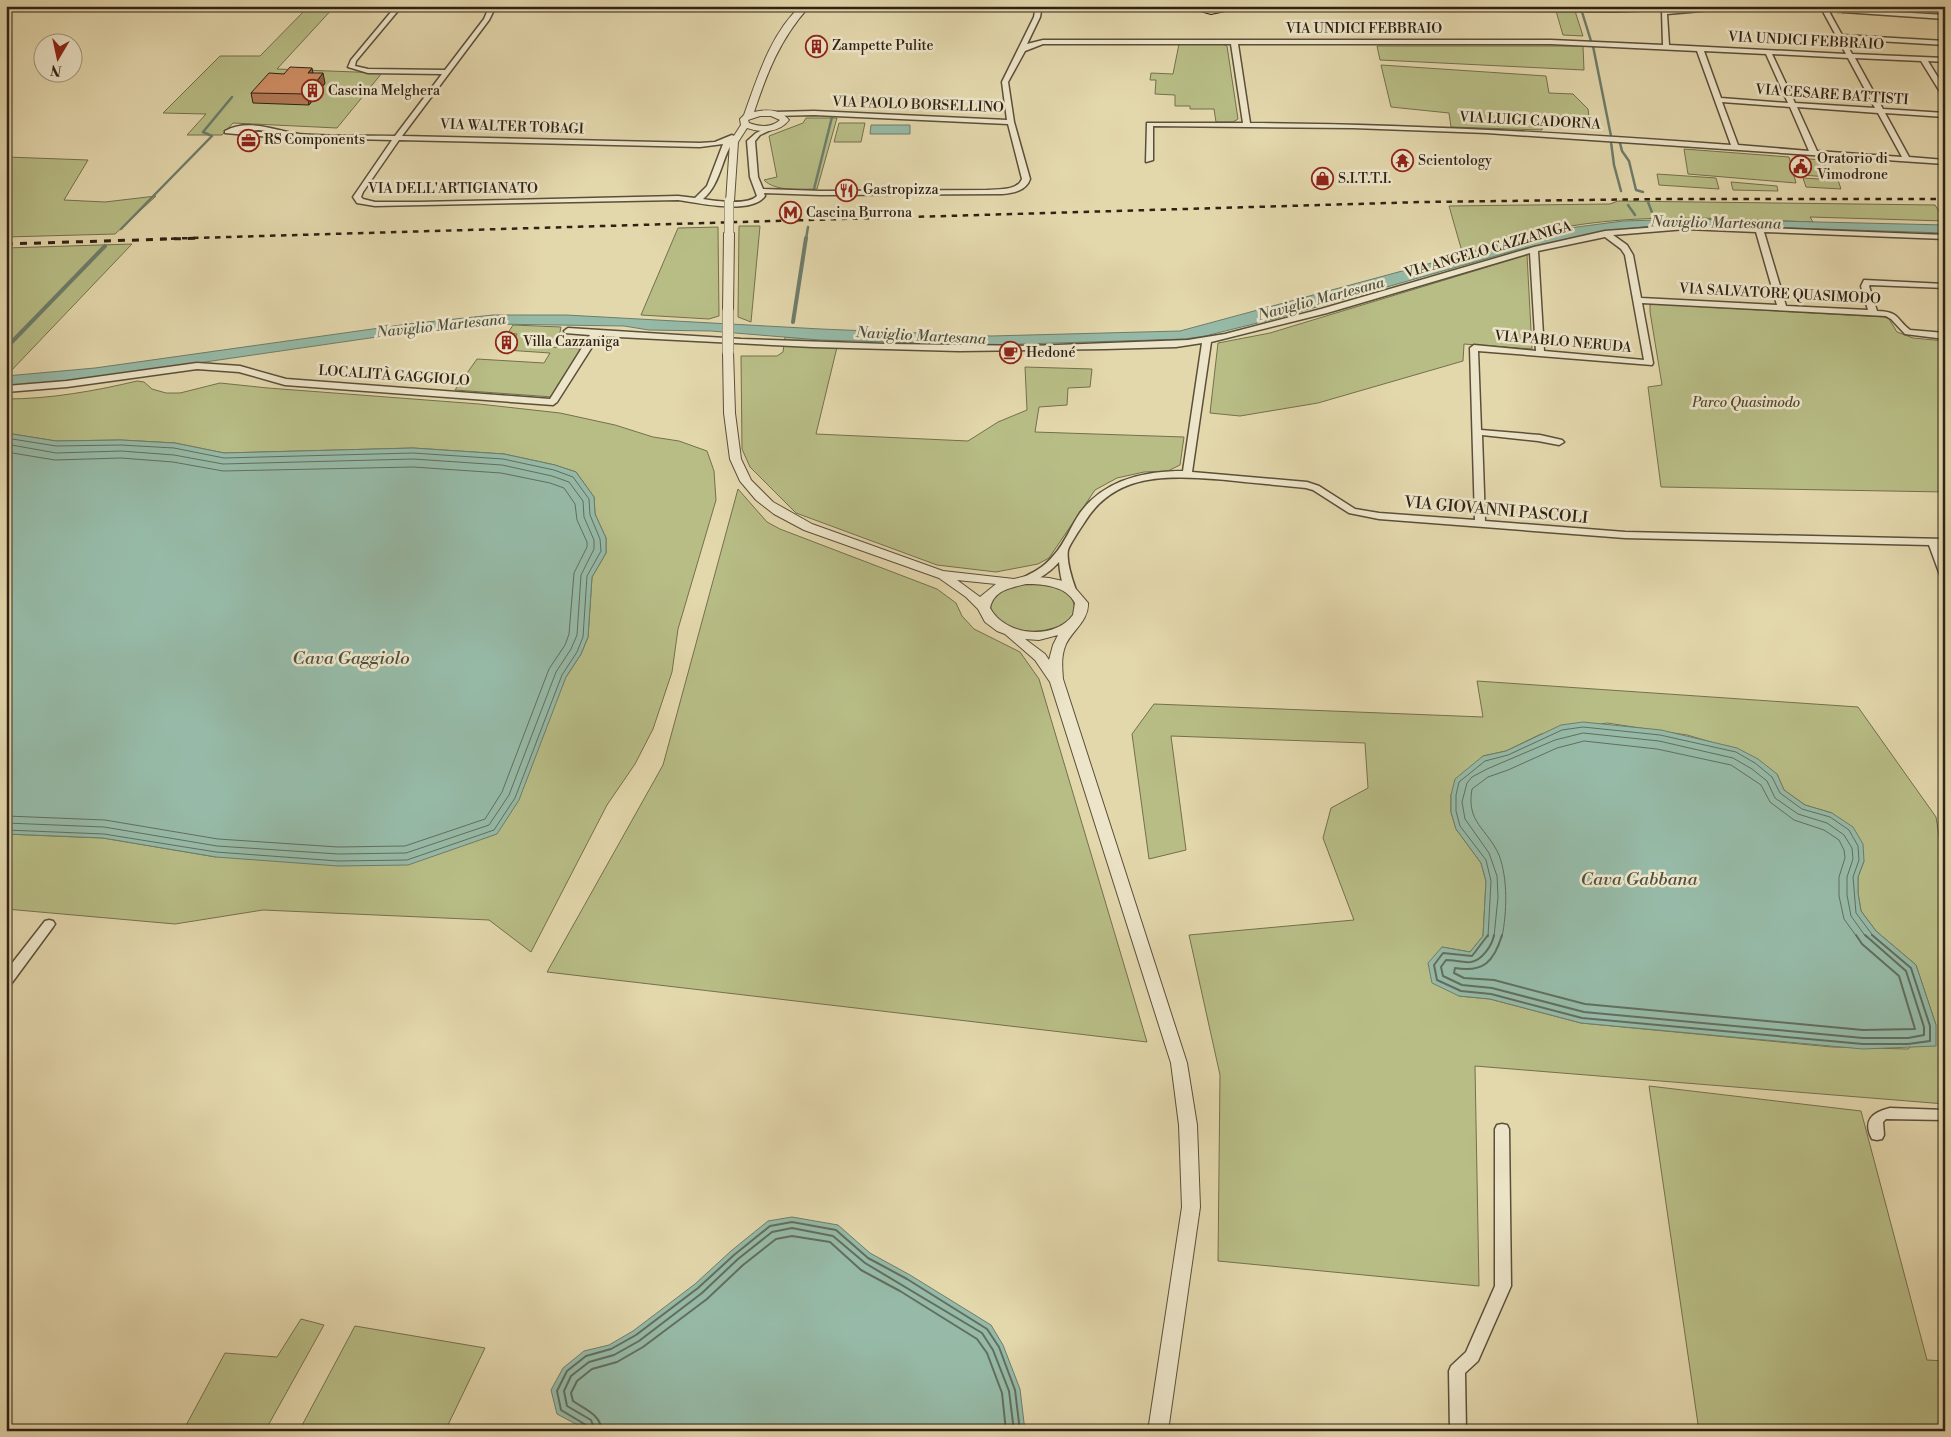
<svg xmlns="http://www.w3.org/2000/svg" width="1951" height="1437" viewBox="0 0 1951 1437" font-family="'Libre Bodoni',serif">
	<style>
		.green { fill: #b8bd86; stroke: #74704d; fill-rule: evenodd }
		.water { fill: #96baa7; stroke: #6d7d6c }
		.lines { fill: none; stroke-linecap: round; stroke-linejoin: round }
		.shore-far1 { stroke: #626e5e; stroke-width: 1 }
		.shore { stroke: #626e5e; stroke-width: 2 }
		.stream-far1 { stroke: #6d7d6c; stroke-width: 2.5 }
		.stream { stroke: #6d7d6c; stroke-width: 4 }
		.minor-tunnel { stroke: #bfb38e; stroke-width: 7; stroke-dasharray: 7 4; stroke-linecap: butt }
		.minor-casing { stroke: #5c4f3a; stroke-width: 3 }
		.tertiary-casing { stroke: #5c4f3a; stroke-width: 2 }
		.primary-casing { stroke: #2f2214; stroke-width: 2 }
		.minor { fill: #ede5c9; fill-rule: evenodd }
		.tertiary { fill: #ede5c9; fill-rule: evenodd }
		.primary { fill: #e3d7ac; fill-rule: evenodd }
		.rail-far1 { stroke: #2f2214; stroke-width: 2.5; stroke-dasharray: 5.5 5.5; stroke-linecap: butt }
		.rail { stroke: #2f2214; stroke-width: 3; stroke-dasharray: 7 7; stroke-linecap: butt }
		.tertiary-bridge-far1-casing { stroke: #5c4f3a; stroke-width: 10; stroke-linecap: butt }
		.tertiary-bridge-casing { stroke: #5c4f3a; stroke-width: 12; stroke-linecap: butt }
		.tertiary-bridge-far1 { stroke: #ede5c9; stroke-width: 9 }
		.tertiary-bridge { stroke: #ede5c9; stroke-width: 11 }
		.wall { fill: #b37b58; stroke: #2f2214 }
		.shaded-wall { fill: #926447; stroke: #2f2214 }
		.building { fill: #d08f66; stroke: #2f2214 }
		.labels { text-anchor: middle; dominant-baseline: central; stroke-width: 5; stroke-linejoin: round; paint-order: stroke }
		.far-street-label { font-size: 14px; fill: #2f2214; stroke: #ede5c9 }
		.far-poi-label { font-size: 14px; fill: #2f2214; stroke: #ede5c9; text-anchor: start }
		.far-park-label { font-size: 14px; font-style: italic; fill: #514930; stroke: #ede5c9 }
		.far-water-label { font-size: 15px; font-style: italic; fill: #4e5040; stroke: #ede5c9 }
		.street-label { font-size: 16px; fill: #2f2214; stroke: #ede5c9 }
		.water-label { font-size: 18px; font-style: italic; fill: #4e5040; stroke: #ede5c9 }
	</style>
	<rect width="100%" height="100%" fill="#e3d7ac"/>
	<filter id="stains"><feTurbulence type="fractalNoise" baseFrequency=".004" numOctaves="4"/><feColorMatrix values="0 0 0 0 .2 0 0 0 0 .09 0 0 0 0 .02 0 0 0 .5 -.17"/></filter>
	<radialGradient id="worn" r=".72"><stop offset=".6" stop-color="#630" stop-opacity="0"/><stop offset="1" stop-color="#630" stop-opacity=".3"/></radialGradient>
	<!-- green -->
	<path class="green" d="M309,6H335L277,69L382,73L337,128L233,123L222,135H187L206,114L163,113L220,56H260Z
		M1556,11H1575L1583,36L1563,35Z
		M1179,44H1222L1227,46L1238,119L1233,122H1216L1214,109H1190V106H1175V95L1155,94L1156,80H1150L1151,73L1173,74Z
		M1377,46H1583L1584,70L1380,60Z
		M1381,65L1546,76L1549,93L1573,94L1588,109L1589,117L1543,116L1542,130L1451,127L1449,113L1391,107Z
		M806,118H837L817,189C802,189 775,192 764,180L777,177L769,136L803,123Z
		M839,123H865L861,142H834Z
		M1684,149L1789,157L1796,183L1688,174Z
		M6,157L88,160L64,200L105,202L156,196L115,234L6,237Z
		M1796,158L1823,160L1829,177L1801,175Z
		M1657,174L1716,178L1719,189L1659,185Z
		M1803,178L1838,180L1841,189L1806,187Z
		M1731,182L1777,186L1778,191L1733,190Z
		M1618,201L1935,205L1945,221L1810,217L1813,222C1727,219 1640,212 1554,229C1524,235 1493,246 1463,255L1449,206L1610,204Z
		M739,226H760L751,322L738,317Z
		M718,227L719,316L709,319L641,315L678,228Z
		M132,244L9,373H6V248Z
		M1527,255L1532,349L1464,344L1463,361L1318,403L1240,416L1210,413L1218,343L1270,333Z
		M1654,304L1884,317L1889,319L1897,332L1913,338L1945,341V492L1661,487L1648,387L1662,385L1650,312V305Z
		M513,325L561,327L560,332L551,347L582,349L553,397L455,390L477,359L544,363L550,353L506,350L517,334L508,333Z
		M785,337L835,340L838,343L816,434L968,441L998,422L1027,410L1025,367L1092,369L1090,387L1068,388L1067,405L1039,407L1035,432L1184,437L1180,465L1168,471L1144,472L1117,478L1095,490L1049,558L1038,564L996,572L937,565L796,513L750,467L742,449L741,356H777L783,352Z
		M137,381L144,382L152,389L166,393H180L220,383L268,388L479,404L560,413L615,425L653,437L679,441L707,451L714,471L716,500L678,629L672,672L653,729L635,764L607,805L531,952L489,920L263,910L175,924L6,909V834L103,838L216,857L566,677L581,654L588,637L592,577L606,553V538L595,514L594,497L576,472L555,465L504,454L413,448L224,453L175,443L121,440L56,441L6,433V399C50,399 95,391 137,381Z
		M738,489L767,522L780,529L937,589L956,603L962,616L974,629L1020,652L1039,679L1147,1042L547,972L663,765Z
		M1025,584C1041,584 1071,586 1074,605C1075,611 1073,615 1069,619C1054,634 1018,635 1001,622C974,598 1005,589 1025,584Z
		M1477,681L1858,707L1936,817L1945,874V1104L1475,1066L1479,1286L1218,1261L1220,1075L1189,935L1354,920L1323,838L1331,808L1368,788L1365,743L1171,736L1186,850L1149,859L1132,734L1154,704L1483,717ZM1607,723L1687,735L1711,742L1777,774L1784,790L1805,805L1832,813L1864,861L1858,877V893L1861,911L1876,931L1916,965L1936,1025L1908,1049L1832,1047L1581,1023L1490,999L1459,996L1442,947L1470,952L1483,936L1486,881L1481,863L1456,829L1451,812V795L1483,756L1506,751L1541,734Z
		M1649,1086L1861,1111L1927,1360L1945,1361V1431H1699Z
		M301,1319L324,1325L265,1431H183L225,1353L277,1357Z
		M355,1326L485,1348L445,1431H299Z"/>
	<!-- water -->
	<path class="water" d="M871,125H910V134H870Z
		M1692,219L1945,225V233L1670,224L1598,232L1517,250L1274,319L1205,336L1185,339L991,345L820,340L711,331L649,330L624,326L491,324L411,332L102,377L6,386V376L95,368L408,324L493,315H566L821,329L991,336L1180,331L1554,230L1623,221Z
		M6,433L56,441L121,440L175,443L224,453L413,448L504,454L555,465L576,472L594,497L595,514L606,538V553L592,577L588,637L581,654L566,677L519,800L497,834L408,865L338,866L216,857L103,838L6,834Z
		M1583,722L1661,730L1737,748L1758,759L1777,774L1784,790L1805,805L1832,813L1853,827L1863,844L1864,861L1858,877V893L1861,911L1876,931L1916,965L1936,1025V1046L1863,1049L1581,1023L1490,999L1459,996L1432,983L1428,963L1442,947L1470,952L1483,936L1486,881L1481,863L1456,829L1451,812V795L1455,779L1483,756L1506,751L1561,725Z
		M792,1217L838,1225L870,1253L910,1275L991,1325L1003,1345L1020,1389L1025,1431H589L557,1414L551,1390L563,1368L584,1351L609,1345L633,1331L695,1284L731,1251L768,1221Z"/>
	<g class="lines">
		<!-- shore-far1 -->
		<path class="shore-far1" d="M6,438L56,446L121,445L174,448L224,458L413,453L503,459L554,470L573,477L589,499L590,515L600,539L601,551L587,576L583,637L577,652L562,675L515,798L494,830L407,860L338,861L216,852L104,834L6,830
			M6,444L56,453L121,451L174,455L223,464L413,459L502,465L552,476L569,482L583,501L584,517L594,540V549L581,575L577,635L571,649L556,672L509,795L489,825L406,853L338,854L217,846L104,827L6,823
			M6,452L55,460L121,458L173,462L223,471L413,467L501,473L550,483L564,488L575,504L577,520L587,542V547L574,573L569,634L565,645L549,669L502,792L485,819L405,846L338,847L218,839L105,820L6,816
			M1488,937L1491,881L1486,860L1460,826L1456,811V795L1459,782L1485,761L1508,755L1562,730L1583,727L1660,735L1736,752L1755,763L1772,777L1780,793L1802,809L1830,817L1849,830L1858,846L1859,860L1853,877L1856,913L1874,937
			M1494,937L1498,897L1497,876L1489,853L1465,819L1462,802L1467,783L1472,777L1487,769L1555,740L1583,733L1659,741L1733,758L1752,769L1767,781L1775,798L1798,814L1827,823L1844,835L1852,848L1853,859L1847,877V895L1851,916L1866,937
			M1502,937C1507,912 1508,879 1499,855C1487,828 1466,823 1472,789L1488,777L1508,770L1557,748L1584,741L1657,749L1731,765L1761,785L1770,802L1794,820L1824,830L1839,840L1844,850L1845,858L1839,877V896L1844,919L1857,937"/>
		<!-- shore -->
		<path class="shore" d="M1488,935L1472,956L1443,953L1434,965L1437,980L1461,991L1491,994L1582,1018L1863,1044H1908L1930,1041V1026L1911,968L1872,935
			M1494,935C1492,946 1482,960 1471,962C1463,963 1454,960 1446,960L1441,967L1443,976L1462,985L1492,988L1584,1012L1863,1038H1908L1924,1035V1027L1906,971L1865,935
			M1502,935C1494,962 1483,973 1455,968L1454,973L1464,978L1494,980L1585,1004L1863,1030L1915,1029L1899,976L1862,944L1856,935
			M589,1431L586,1425L561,1410L557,1391L567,1371L586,1356L611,1349L636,1335L698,1288L734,1255L770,1226L792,1222L836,1230L868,1258L907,1279L987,1329L999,1347L1015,1390L1020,1431
			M595,1431L591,1420L567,1406L564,1391L571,1376L589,1362L614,1355L639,1341L702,1293L738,1259L772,1232L792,1228L833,1236L865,1263L982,1333L993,1350L1009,1391L1014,1431
			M602,1431C600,1414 586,1410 573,1401L571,1393L577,1381L592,1369L617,1362L643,1347L707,1299L743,1265L776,1239L792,1236L830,1242L861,1270L900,1291L977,1339L987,1353L1002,1393L1006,1431"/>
		<!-- stream-far1 -->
		<path class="stream-far1" d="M1582,12L1591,41
			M1593,46L1611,136
			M1611,142L1614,165L1621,191
			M1620,143L1622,151L1629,161L1636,190L1643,192
			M814,189L832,117
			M1648,202L1653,215
			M1628,205L1635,215
			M810,208V212
			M121,229L212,136L203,132L232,97
			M806,239L808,227"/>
		<!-- stream -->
		<path class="stream" d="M793,322L806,238
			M6,348L105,246"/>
		<!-- minor-tunnel -->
		<path class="minor-tunnel" d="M1826,10L1845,11"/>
		<defs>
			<path id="minor" d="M396,6H402L356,61L355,66L368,69L445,70L484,19L487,12L483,6H489L493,12L489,20L402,136L700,143L715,142L732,135L736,137C721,156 722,183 703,199C716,201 747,206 757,196L750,177L747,141L756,133L773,125L777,127L775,128L760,135L755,141L758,177L763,189L821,191L987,190C999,189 1017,191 1022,179L1008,124L814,115L773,116L770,114L773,112L814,111L1007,120L1002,82L1034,17L1036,6H1042L1040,17L1027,44L1043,40H1551L1663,45L1662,11L1723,6H1758L1667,14L1669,45L1846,54L1820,6H1826L1842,35L1945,41V45L1844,39L1852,54L1945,58V62L1928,61L1945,89V97L1942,95L1921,61L1855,58L1883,109L1945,113V117L1885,113L1909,157L1945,160V164L1487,133L1353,128L1153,126V160L1146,162L1147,123H1243L1231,44H1043L1025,51L1008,82L1014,122L1030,179C1026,191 1013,193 1002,194L821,195L764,193L765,196C751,215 699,203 678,200L375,206L357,203L353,197L392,140L271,137L225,133V131C249,118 275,131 299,134C330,137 364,135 395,136L442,74L368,73L348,67L351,60ZM1238,44H1551L1697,51L1731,145C1571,133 1411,124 1250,123ZM1704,51L1766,54L1788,103L1721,98ZM1772,54L1848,58L1875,108L1795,103ZM1722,102L1790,107L1809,151L1738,145ZM1797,107L1878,113L1902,157L1817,151ZM259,130L282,133L237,131ZM399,140L700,147L723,144L707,186L695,198L678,196L418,202H375L363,199L361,197L363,192Z
				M1845,9L1945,15V19L1843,12L1842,11Z
				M1686,225L1945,235V239L1764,232L1786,306L1868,310L1861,286L1864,280L1945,284V288L1870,285L1869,286L1877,311C1900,312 1895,318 1910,330L1945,333V339L1905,334L1891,319L1886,316L1642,303L1653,363L1652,365L1478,351L1481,430L1540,435L1562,440L1564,442L1559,445L1538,441L1482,435L1485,521L1625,532L1945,539V545H1939L1945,560V578L1940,575L1929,545L1625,538L1379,519L1349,513L1313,490L1306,488C1279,485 1253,483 1226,480C1172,476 1116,470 1084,523C1080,529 1070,544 1068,550C1066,561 1072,579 1076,590L1075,592L1071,593C1061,589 1060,571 1059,562C1051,571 1035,584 1022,582L1021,580C1025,575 1032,574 1037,570C1044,566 1049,561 1054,555C1065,543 1071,526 1080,513C1104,480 1144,471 1183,471L1202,343L1176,347L1104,349L959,351L813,347L599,336L557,402L553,405L285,385L239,372L197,369L67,387L6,392V386L67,381L197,363L240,366L286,379L550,399L590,335L565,333L564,331L568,328L741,339L886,344L1031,346L1188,340L1225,334L1321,309L1534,247L1605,231ZM1686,229L1756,232L1777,305L1641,298L1633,255L1627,245L1613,235ZM1605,237L1621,249L1625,255L1644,360L1544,351L1538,251ZM1530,253L1536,351L1474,345L1470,348L1475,520L1379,513L1355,509L1319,486L1307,482L1192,472L1211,342L1327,313Z
				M49,920L53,921L55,924L53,927L11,984L6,986V971L45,921Z
				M1890,1108L1945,1110V1120L1886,1119L1883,1122L1884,1135L1882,1139L1877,1140L1872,1139C1862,1120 1873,1112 1890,1108Z
				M1502,1124L1507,1125L1509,1129L1511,1286L1478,1361L1465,1373L1466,1431H1450L1449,1371L1451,1366L1466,1352L1495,1286V1129L1497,1125Z"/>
			<path id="tertiary" d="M801,6L808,8C780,39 767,73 754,112C767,109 780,109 789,120C779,133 762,133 747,128L738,142L734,201L732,203H726L730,142L741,125L740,119L744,115C757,79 771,32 801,6ZM771,116L780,120C771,128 760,127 749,123L748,120L760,116Z
				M729,230L734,233L733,311L728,314L723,311L724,233Z
				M728,349L733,352L735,413L741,459L751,480L773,502L812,524L943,571L1014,579L1026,576L1049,578L1063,581L1076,589L1088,603C1089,620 1073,630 1066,644C1061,655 1062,667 1063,679L1187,1063L1197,1125L1200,1207L1168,1431H1148L1182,1207L1179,1125L1171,1063L1050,682L1035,660L1005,634L997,631L985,622L978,609L966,597L939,578L804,530L774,514L756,500L740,481L730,459L724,413L723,352ZM957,580L996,584L980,597ZM1026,584C1044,584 1066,586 1075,603L1073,615C1054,641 1005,636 990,608C994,590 1010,588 1026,584ZM1058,635L1053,645L1049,660L1045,654L1025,639L1039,640Z"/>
			<path id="primary" d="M776,6H815L795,12Z
				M1183,6L1211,8L1240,6L1239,8L1211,14Z
				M1263,6H1704L1699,9L1615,12L1268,9Z"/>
		</defs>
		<!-- minor casing -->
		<use href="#minor" class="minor-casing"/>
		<!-- tertiary casing -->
		<use href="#tertiary" class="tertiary-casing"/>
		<!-- primary casing -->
		<use href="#primary" class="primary-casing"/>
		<!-- minor -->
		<use href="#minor" class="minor"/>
		<!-- tertiary -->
		<use href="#tertiary" class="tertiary"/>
		<!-- primary -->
		<use href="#primary" class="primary"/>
		<!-- rail-far1 -->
		<path class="rail-far1" d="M160,239L1423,202L1664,199H1945"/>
		<!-- rail -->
		<path class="rail" d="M6,244L202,238"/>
		<defs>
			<path id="tertiary-bridge-far1" d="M729,201V233"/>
			<path id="tertiary-bridge" d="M728,311V352"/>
		</defs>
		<!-- tertiary-bridge-far1 casing -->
		<use href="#tertiary-bridge-far1" class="tertiary-bridge-far1-casing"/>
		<!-- tertiary-bridge casing -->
		<use href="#tertiary-bridge" class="tertiary-bridge-casing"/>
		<!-- tertiary-bridge-far1 -->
		<use href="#tertiary-bridge-far1" class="tertiary-bridge-far1"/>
		<!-- tertiary-bridge -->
		<use href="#tertiary-bridge" class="tertiary-bridge"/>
	</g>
	<!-- wall -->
	<path class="wall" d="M313,73L325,83L309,105L253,103L251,93L284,74Z"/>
	<!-- shaded-wall -->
	<path class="shaded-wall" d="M312,68L314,78L308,73Z
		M323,73L325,83L309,105L307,94Z"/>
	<!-- building -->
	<path class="building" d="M290,67L312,68L308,73H323L307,94L251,93L269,73L284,74Z"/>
	<!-- icons -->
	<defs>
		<symbol id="building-ring" viewBox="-11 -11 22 22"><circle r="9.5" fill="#ede5c9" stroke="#8f2418" stroke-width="1.5"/><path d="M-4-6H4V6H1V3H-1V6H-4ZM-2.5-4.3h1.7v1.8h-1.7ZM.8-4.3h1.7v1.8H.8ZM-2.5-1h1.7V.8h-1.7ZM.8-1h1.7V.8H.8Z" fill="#8f2418"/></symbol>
		<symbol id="office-ring" viewBox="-11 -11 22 22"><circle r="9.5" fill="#ede5c9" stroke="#8f2418" stroke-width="1.5"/><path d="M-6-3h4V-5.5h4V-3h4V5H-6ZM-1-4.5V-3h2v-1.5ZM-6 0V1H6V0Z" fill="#8f2418"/></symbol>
		<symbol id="temple-ring" viewBox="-11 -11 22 22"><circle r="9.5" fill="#ede5c9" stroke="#8f2418" stroke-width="1.5"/><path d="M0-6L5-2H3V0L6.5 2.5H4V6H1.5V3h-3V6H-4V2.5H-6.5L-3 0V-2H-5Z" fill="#8f2418"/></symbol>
		<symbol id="civic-ring" viewBox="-11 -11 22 22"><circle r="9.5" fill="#ede5c9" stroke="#8f2418" stroke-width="1.5"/><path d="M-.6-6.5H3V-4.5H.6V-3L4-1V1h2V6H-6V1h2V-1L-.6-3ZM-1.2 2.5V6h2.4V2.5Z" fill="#8f2418"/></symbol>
		<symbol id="shop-ring" viewBox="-11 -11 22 22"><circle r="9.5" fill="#ede5c9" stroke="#8f2418" stroke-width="1.5"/><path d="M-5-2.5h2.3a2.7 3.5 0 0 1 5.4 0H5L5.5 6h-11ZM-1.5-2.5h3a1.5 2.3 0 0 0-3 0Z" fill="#8f2418"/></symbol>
		<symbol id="restaurant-ring" viewBox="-11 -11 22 22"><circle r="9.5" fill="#ede5c9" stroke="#8f2418" stroke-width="1.5"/><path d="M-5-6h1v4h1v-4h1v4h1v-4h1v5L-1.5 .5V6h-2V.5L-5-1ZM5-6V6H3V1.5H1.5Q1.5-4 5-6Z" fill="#8f2418"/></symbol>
		<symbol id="metro-ring" viewBox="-11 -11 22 22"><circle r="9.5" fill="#ede5c9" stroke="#8f2418" stroke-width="1.5"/><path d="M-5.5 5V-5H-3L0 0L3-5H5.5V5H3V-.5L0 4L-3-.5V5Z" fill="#8f2418"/></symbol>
		<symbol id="cafe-ring" viewBox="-11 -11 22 22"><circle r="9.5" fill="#ede5c9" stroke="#8f2418" stroke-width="1.5"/><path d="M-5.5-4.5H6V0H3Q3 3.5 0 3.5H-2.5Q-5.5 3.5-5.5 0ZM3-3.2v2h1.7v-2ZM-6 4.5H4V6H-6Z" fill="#8f2418"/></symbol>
	</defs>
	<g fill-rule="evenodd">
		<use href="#building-ring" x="804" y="34" width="25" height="25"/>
		<use href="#building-ring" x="300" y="78" width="25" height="25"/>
		<use href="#office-ring" x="236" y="128" width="25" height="25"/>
		<use href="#temple-ring" x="1390" y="148" width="25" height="25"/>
		<use href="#civic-ring" x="1788" y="154" width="25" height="25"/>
		<use href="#shop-ring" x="1310" y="166" width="25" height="25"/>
		<use href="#restaurant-ring" x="834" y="178" width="25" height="25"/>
		<use href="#metro-ring" x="778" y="200" width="25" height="25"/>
		<use href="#building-ring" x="494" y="330" width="25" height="25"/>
		<use href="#cafe-ring" x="998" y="340" width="25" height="25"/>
	</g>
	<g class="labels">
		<!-- far-street labels -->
		<g class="far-street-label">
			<text x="1364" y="29">VIA UNDICI FEBBRAIO</text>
			<text transform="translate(1806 41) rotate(3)">VIA UNDICI FEBBRAIO</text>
			<text transform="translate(1832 95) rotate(4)">VIA CESARE BATTISTI</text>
			<text transform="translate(918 105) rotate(2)">VIA PAOLO BORSELLINO</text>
			<text transform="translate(1530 121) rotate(3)">VIA LUIGI CADORNA</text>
			<text transform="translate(512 127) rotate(2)">VIA WALTER TOBAGI</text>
			<text x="453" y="189">VIA DELL'ARTIGIANATO</text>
			<text transform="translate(1488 250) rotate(-16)">VIA ANGELO CAZZANIGA</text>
			<text transform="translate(1780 294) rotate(3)">VIA SALVATORE QUASIMODO</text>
			<text transform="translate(1563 342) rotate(5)">VIA PABLO NERUDA</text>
			<text transform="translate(394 376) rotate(4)">LOCALITÀ GAGGIOLO</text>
		</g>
		<!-- far-poi labels -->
		<g class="far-poi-label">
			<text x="832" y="46">Zampette Pulite</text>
			<text x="328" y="91">Cascina Melghera</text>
			<text x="264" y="140">RS Components</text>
			<text x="1817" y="159">Oratorio di<tspan x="1817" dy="16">Vimodrone</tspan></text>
			<text x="1418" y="161">Scientology</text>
			<text x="1338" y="179">S.I.T.T.I.</text>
			<text x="863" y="190">Gastropizza</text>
			<text x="806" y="213">Cascina Burrona</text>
			<text x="523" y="342">Villa Cazzaniga</text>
			<text x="1026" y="353">Hedoné</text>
		</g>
		<!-- far-park labels -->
		<g class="far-park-label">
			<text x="1746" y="403">Parco Quasimodo</text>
		</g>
		<!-- far-water labels -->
		<g class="far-water-label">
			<text transform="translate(1716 223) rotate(1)">Naviglio Martesana</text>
			<text transform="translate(1321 299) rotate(-15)">Naviglio Martesana</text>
			<text transform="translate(441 326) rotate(-6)">Naviglio Martesana</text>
			<text transform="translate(921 336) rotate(3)">Naviglio Martesana</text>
		</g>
		<!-- street labels -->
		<g class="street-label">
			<text transform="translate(1496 510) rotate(5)">VIA GIOVANNI PASCOLI</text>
		</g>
		<!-- water labels -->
		<g class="water-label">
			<text x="351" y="658">Cava Gaggiolo</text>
			<text x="1639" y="879">Cava Gabbana</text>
		</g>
	</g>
	<!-- margin -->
	<rect width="1951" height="1437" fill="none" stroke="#e3d7ac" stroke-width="25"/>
	<rect x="8" y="8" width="1936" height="1422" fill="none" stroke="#2f2214" stroke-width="2.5"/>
	<rect x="12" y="12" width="1926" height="1412" fill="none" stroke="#2f2214"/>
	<!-- north arrow -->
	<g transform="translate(58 58) rotate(189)"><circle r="24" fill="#ede5c9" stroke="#a19781"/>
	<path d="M0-4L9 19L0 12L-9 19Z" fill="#8f2418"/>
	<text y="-8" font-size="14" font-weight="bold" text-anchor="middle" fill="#2f2214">N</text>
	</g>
	<rect width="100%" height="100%" filter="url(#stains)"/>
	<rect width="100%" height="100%" fill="url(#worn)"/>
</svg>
